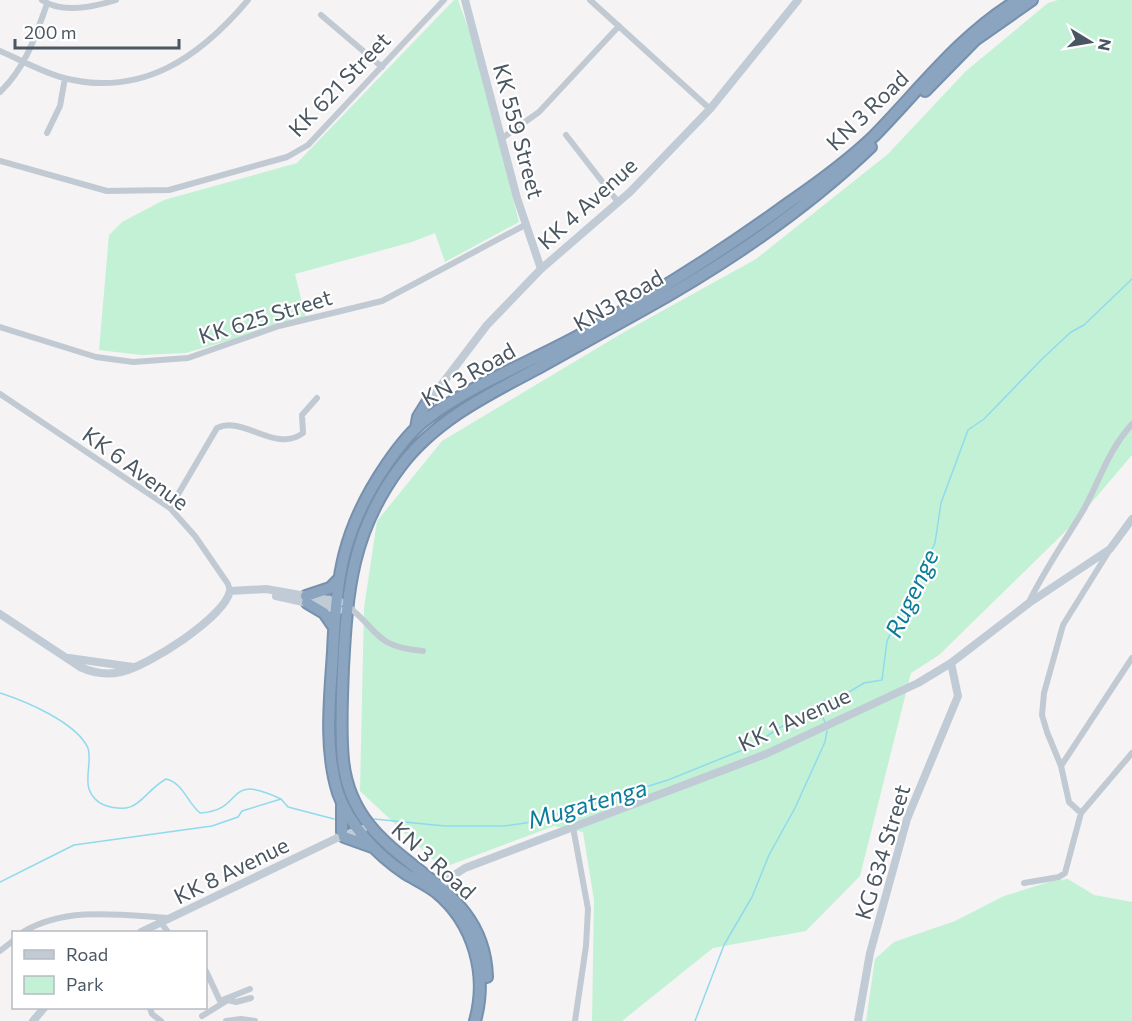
<svg xmlns="http://www.w3.org/2000/svg" width="1132" height="1021" viewBox="0 0 1132 1021" font-family="Commissioner,sans-serif">
	<style>
		.green { fill: #c3f1d5 }
		.lines { fill: none; stroke-linecap: round; stroke-linejoin: round }
		.stream { stroke: #90daee; stroke-width: 1.5 }
		.highway-casing { stroke: #7690ad; stroke-width: 14 }
		.street { stroke: #c1cad2; stroke-width: 6 }
		.secondary { stroke: #c1cbd6; stroke-width: 8 }
		.highway { stroke: #8ba5c1; stroke-width: 10 }
		.labels { text-anchor: middle; dominant-baseline: central; stroke-width: 4.5; stroke-linejoin: round; paint-order: stroke }
		.street-label { font-size: 22px; fill: #4a5661; stroke: #fff }
		.water-label { font-size: 24px; font-style: italic; fill: #0c7c9b; stroke: #fff }
	</style>
	<rect width="100%" height="100%" fill="#f5f3f3"/>
	<!-- green -->
	<path class="green" d="M454,0H458L474,44L519,222L445,262L435,233L412,242L295,274L306,318L186,353L141,355L99,350L109,235L122,222L164,200L297,163Z
		M1058,0H1132V455L1075,522L939,655L911,673L860,876L806,931L713,948L622,1021H592L594,900L583,832L554,826L442,868L360,791L364,608L377,521L442,441L626,331L756,259L888,154L966,71L1048,3Z
		M1068,879L1094,895L1132,902V1021H866L875,959L894,942L955,921L1004,896L1052,881Z"/>
	<g class="lines">
		<!-- stream -->
		<path class="stream" d="M0,693C25,701 76,722 88,748C92,760 85,777 89,789C91,796 98,803 104,805C140,817 140,794 166,779C183,783 187,802 200,813C246,811 223,771 281,799
			M825,723L820,708L822,701L844,695L864,683L882,680L887,641L935,543L941,503L968,430L984,419L1042,359L1071,332L1084,325L1132,279
			M374,819L445,826H504L532,822L668,780L750,747L781,727L820,708
			M0,882L74,845L212,826L238,817L242,811L281,799L288,807L334,819
			M695,1021L724,945L752,897L769,855L795,808L825,742L827,731"/>
		<defs>
			<path id="highway" d="M925,91L975,40L1032,0
				M416,428L418,417L428,401
				M306,596L330,588L338,580
				M307,603L324,613L333,626
				M342,832V805
				M344,837L372,847
				M487,977C484,868 354,871 343,760C340,729 342,698 343,668C347,590 352,531 400,467C435,420 489,394 540,367C574,348 607,330 641,311C722,266 804,211 871,147
				M475,1021C488,975 474,923 436,892C427,885 416,880 406,874C378,856 349,825 338,793C324,748 330,698 333,652C336,576 343,528 387,464C398,448 409,433 424,421C470,385 529,363 580,335C653,295 723,251 790,202C819,182 849,160 874,136C921,88 960,35 1018,0"/>
		</defs>
		<!-- highway casing -->
		<use href="#highway" class="highway-casing"/>
		<!-- street -->
		<path class="street" d="M42,0C62,14 94,7 116,0
			M590,0L710,109
			M321,15L382,67
			M0,51C21,60 42,72 64,78C142,98 200,57 248,0
			M0,92C26,67 35,37 47,4
			M47,133L60,106L65,78
			M566,135L618,202
			M501,139L539,112L619,26
			M0,161L107,191L169,190L287,157L308,145L444,0
			M0,327L96,357L133,362L188,358L279,326L382,301L525,225
			M0,394L170,508L195,536L228,584L230,591
			M170,508L217,428C243,415 276,454 303,433L302,415L317,398
			M1029,602C1045,569 1065,541 1084,509C1101,478 1107,452 1132,424
			M348,606C381,633 374,646 423,651
			M1061,766L1132,658
			M1081,813L1069,802L1061,766L1047,732L1042,715L1044,693L1063,625L1109,551
			M573,827L588,909L586,946L575,1021
			M1024,883L1059,877L1065,873L1081,813L1132,753
			M161,923L168,932
			M23,932C67,906 121,915 169,918
			M0,951L14,940
			M206,971L220,1001L250,989
			M150,1008L152,1014L161,1021
			M202,1016L228,1000L236,1002L251,998
			M226,1021L241,1019L255,1021"/>
		<!-- secondary -->
		<path class="secondary" d="M465,0L517,198L541,269
			M426,405L487,325L541,269L630,192L710,109L798,0
			M276,596L339,610
			M0,614L80,667C93,673 107,675 121,672C148,666 224,618 230,591L266,589L340,602
			M69,658L133,667
			M437,892L448,879L465,868L766,754L918,683L951,663L1029,603L1110,549L1132,519
			M141,932L337,838L363,829
			M33,1021L44,1008
			M858,1021L870,953L907,819L958,696L951,663"/>
		<!-- highway -->
		<use href="#highway" class="highway"/>
	</g>
	<g class="labels">
		<!-- street labels -->
		<g class="street-label">
			<text transform="translate(339 84) rotate(-46)">KK 621 Street</text>
			<text transform="translate(867 110) rotate(-44)">KN 3 Road</text>
			<text transform="translate(519 131) rotate(75)">KK 559 Street</text>
			<text transform="translate(587 203) rotate(-42)">KK 4 Avenue</text>
			<text transform="translate(618 300) rotate(-30)">KN3 Road</text>
			<text transform="translate(265 316) rotate(-17)">KK 625 Street</text>
			<text transform="translate(468 374) rotate(-30)">KN 3 Road</text>
			<text transform="translate(136 468) rotate(36)">KK 6 Avenue</text>
			<text transform="translate(794 719) rotate(-25)">KK 1 Avenue</text>
			<text transform="translate(882 852) rotate(-73)">KG 634 Street</text>
			<text transform="translate(434 860) rotate(42)">KN 3 Road</text>
			<text transform="translate(231 870) rotate(-26)">KK 8 Avenue</text>
		</g>
		<!-- water labels -->
		<g class="water-label">
			<text transform="translate(911 593) rotate(-65)">Rugenge</text>
			<text transform="translate(587 803) rotate(-16)">Mugatenga</text>
		</g>
	</g>
	<!-- legend -->
	<rect x="12" y="931" width="195" height="78" fill="#ffffff" stroke="#b7bbc0" stroke-width="1.5"/>
	<rect x="24" y="950" width="30" height="9" fill="#c1cbd6" stroke="#b7bbc0" stroke-width="1.5"/>
	<text x="66" y="961" font-size="18" fill="#4a5661">Road</text>
	<rect x="24" y="976" width="30" height="18" fill="#c3f1d5" stroke="#b7bbc0" stroke-width="1.5"/>
	<text x="66" y="991" font-size="18" fill="#4a5661">Park</text>
	<!-- north arrow -->
	<g transform="translate(1090 42) rotate(101)" stroke="#ffffff" stroke-width="4.5" paint-order="stroke">
	<path d="M0-4.5L10 22L0 15L-10 22Z" fill="#4a5661"/>
	<text y="-9" font-size="16" font-weight="bold" text-anchor="middle" fill="#4a5661">N</text>
	</g>
	<!-- scale -->
	<path d="M15 39v9h164v-9" fill="none" stroke="#4a5661" stroke-width="3"/>
	<text x="24" y="39" font-size="18" fill="#4a5661" stroke="#ffffff" stroke-width="4.5" paint-order="stroke">200 m</text>
</svg>
